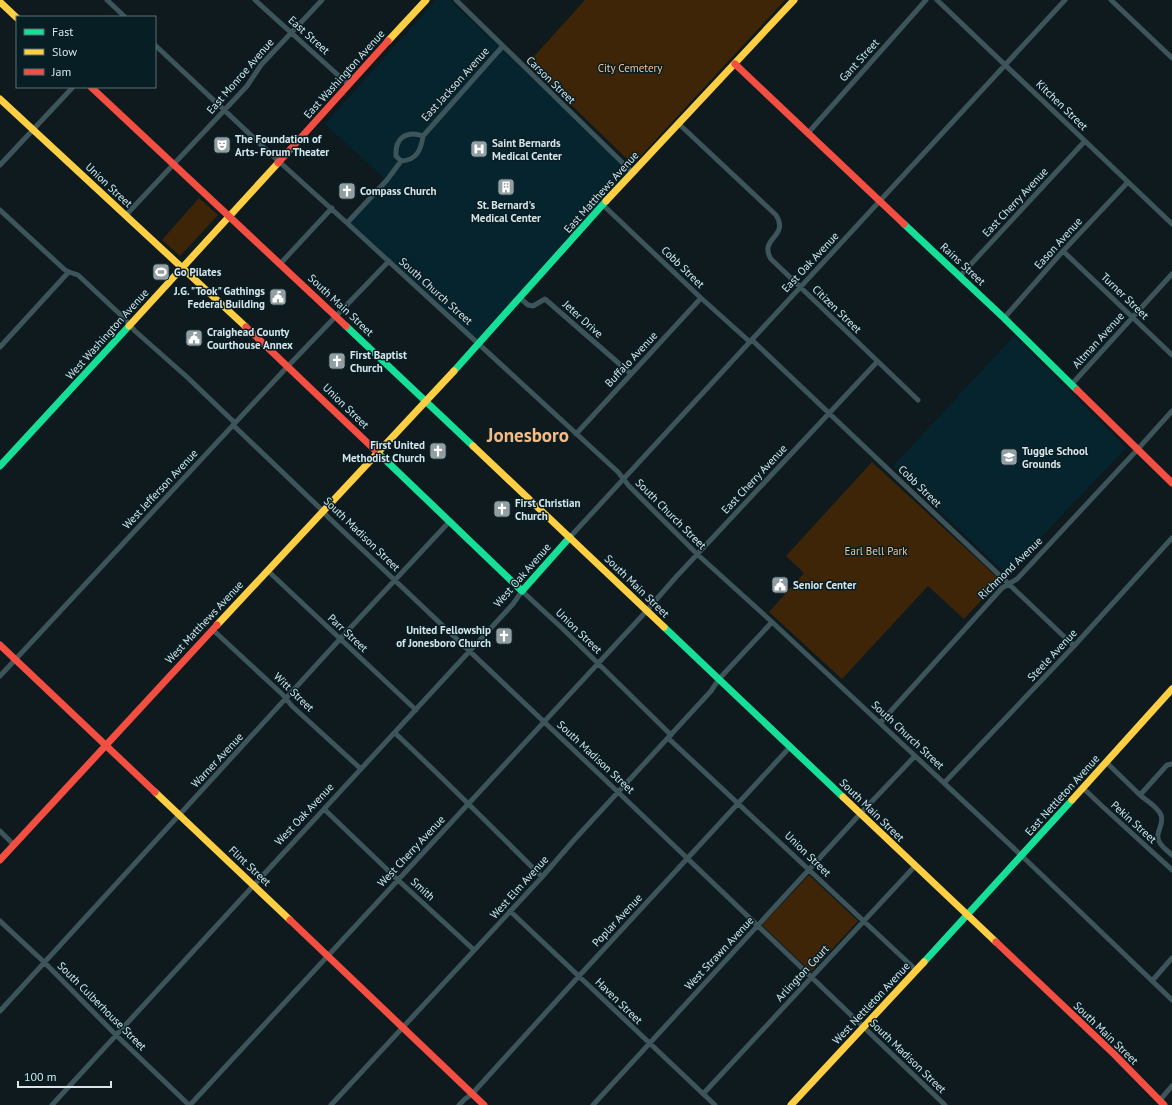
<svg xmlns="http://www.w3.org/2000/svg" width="1172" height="1105" viewBox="0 0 1172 1105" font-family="'PT Sans',sans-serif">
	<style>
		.built { fill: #05242d }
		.green { fill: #3e2508 }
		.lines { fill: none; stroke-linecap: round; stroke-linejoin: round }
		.street { stroke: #3c545a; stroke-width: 5 }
		.fast { stroke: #16e098; stroke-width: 7 }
		.slow { stroke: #ffcf43; stroke-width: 7 }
		.jam { stroke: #f24e42; stroke-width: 7 }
		.labels { text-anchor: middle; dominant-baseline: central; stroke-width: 3; stroke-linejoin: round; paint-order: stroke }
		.street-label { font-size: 11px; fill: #d7e5e9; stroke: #071e25 }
		.park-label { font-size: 11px; fill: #f6c193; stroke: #071e25 }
		.poi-label { font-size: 11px; font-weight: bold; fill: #d7e5e9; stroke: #071e25; text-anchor: start }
		.town-label { font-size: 19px; font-weight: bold; fill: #f6b982; stroke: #071e25 }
	</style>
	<rect width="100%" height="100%" fill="#0e1a1e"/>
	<!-- built -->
	<path class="built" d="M436,0H450L632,173L479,343L347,223L386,180L325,124Z
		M1014,336L1126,448L1006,574L893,466Z"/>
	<!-- green -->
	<path class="green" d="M585,0H785L637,160C632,161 629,161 625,157L528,63Z
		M199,198L218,215L180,256L162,240Z
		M872,462L1000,580L964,619L928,586L842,679L769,612L804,573L786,556Z
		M809,875L858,921L811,972L762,925Z"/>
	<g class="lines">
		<!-- street -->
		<path class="street" d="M107,0L125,17
			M255,0L349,85
			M456,0L633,173
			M937,0L1172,224
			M1111,0L1172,58
			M155,45L273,156L347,223L618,472L629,486L697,554L772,622L1022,856L1172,1000
			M679,124L776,215C790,237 758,238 771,259L918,400
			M808,133L926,0
			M401,161L396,156C395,138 406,130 423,136
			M0,165L73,87
			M603,205L701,298L750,342
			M0,210L65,270L69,272L78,275L124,318L135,331L187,377L235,423
			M126,215L247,86L261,65L322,0
			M347,223L387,180L401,161C417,160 421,150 423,136L502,47
			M1063,251L1172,355
			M280,264L332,208
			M960,276L1085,141
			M520,298L528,305L533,306L545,299L631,374
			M1004,318L1063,251L1128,182
			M752,340L1074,646
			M0,347L64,277L69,272
			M1072,384L1172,274
			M233,425L323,511L327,516L618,792L945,1105
			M576,434L701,298
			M570,537L1065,0
			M267,570L416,710
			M213,630L282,694L292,706L361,769
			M0,676L288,366L389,261
			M880,723L1002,588L1017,579L1137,450L1172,411
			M395,733C445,780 493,828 542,877
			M668,738L916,970
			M1106,762L1140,795
			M1172,764L1167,765L1140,795C1147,801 1158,807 1161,815C1165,825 1153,834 1160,843C1163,848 1168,851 1172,855
			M944,783L1074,646L1172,538
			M1083,788L1102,806L1172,870
			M324,809L398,880L474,950
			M0,831L14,845
			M510,911L715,1105
			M0,921L44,962L116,1035L189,1105
			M1152,981L1172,958
			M0,1011L340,639L449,522
			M703,1094L915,866
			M1160,1100L1172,1086
			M52,1105L254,885L513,604L522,591L563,629L671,735
			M190,1105L641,617L676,577L877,362
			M331,1105L542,877L574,840L711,691L719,679L772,622
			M459,1105L465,1099L472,1094L579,976L790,747
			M593,1105L860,814L915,756"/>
		<!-- fast -->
		<path class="fast" d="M904,224L1004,318L1077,390
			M346,326L473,446
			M454,371L606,201
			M375,450L522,591L570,537
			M0,466L129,326
			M664,627L843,797
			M924,962L1072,800"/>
		<!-- slow -->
		<path class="slow" d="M0,2L17,18
			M388,41L426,0
			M0,99L246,327
			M606,201L794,0
			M129,326L278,163
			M473,446L664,627
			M217,625L454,371
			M155,792L290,920
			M843,797L996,942
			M1072,800L1172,689
			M791,1105L924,962"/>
		<!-- jam -->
		<path class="jam" d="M735,64L904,224
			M91,87L346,326
			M278,163L388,41
			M246,327L375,450
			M1077,390L1172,483
			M0,645L155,792
			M0,860L217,625
			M290,920L484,1105
			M996,942L1114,1054L1164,1105"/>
	</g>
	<!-- icons -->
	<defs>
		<symbol id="theatre-square" viewBox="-11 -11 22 22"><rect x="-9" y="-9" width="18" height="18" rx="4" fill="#919ea2" stroke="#071e25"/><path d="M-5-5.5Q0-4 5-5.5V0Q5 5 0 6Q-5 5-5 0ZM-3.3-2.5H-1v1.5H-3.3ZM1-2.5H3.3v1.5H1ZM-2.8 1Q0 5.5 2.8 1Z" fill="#fff"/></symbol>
		<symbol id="hospital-square" viewBox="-11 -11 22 22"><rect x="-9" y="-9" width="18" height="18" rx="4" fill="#919ea2" stroke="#071e25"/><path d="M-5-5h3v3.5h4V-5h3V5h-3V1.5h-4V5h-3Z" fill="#fff"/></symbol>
		<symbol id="building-square" viewBox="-11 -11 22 22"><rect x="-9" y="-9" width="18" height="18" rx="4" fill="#919ea2" stroke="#071e25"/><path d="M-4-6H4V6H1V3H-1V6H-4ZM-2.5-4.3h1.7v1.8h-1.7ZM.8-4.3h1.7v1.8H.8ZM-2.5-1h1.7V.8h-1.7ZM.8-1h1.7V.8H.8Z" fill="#fff"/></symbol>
		<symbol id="church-square" viewBox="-11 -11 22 22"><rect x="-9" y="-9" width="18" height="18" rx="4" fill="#919ea2" stroke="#071e25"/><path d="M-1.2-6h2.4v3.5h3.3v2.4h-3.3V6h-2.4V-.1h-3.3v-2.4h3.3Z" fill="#fff"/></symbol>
		<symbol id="stadium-square" viewBox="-11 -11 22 22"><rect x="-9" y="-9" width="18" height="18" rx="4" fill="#919ea2" stroke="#071e25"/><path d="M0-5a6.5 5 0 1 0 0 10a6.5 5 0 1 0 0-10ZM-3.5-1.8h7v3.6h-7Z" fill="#fff"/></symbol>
		<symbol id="civic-square" viewBox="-11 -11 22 22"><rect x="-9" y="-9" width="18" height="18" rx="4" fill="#919ea2" stroke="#071e25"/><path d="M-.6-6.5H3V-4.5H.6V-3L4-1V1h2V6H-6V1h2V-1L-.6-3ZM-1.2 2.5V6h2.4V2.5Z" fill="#fff"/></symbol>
		<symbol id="school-square" viewBox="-11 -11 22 22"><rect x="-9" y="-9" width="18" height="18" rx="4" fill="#919ea2" stroke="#071e25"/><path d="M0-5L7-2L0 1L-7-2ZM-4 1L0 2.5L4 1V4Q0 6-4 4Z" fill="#fff"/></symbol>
	</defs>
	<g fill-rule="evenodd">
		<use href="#theatre-square" x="212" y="135" width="20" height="20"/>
		<use href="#hospital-square" x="469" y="139" width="20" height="20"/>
		<use href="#building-square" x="496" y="177" width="20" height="20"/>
		<use href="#church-square" x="337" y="181" width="20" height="20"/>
		<use href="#stadium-square" x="151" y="262" width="20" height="20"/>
		<use href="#civic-square" x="268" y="287" width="20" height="20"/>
		<use href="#civic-square" x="184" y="328" width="20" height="20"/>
		<use href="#church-square" x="327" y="351" width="20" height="20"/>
		<use href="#church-square" x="428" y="441" width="20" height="20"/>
		<use href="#school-square" x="999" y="447" width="20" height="20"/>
		<use href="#church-square" x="492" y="499" width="20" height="20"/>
		<use href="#civic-square" x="770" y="575" width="20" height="20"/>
		<use href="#church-square" x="494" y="626" width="20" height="20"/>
	</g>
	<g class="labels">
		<!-- street labels -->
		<g class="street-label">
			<text transform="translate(309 35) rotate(42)">East Street</text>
			<text transform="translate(859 60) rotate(-48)">Gant Street</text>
			<text transform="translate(344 74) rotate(-48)">East Washington Avenue</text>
			<text transform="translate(240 76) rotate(-49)">East Monroe Avenue</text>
			<text transform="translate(551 80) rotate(44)">Carson Street</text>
			<text transform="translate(455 84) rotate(-48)">East Jackson Avenue</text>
			<text transform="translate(1062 105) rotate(44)">Kitchen Street</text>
			<text transform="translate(109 185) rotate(43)">Union Street</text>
			<text transform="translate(601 192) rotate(-48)">East Matthews Avenue</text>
			<text transform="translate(1015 202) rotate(-47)">East Cherry Avenue</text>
			<text transform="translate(1058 243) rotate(-48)">Eason Avenue</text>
			<text transform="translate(810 262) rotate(-47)">East Oak Avenue</text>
			<text transform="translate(963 264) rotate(43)">Rains Street</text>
			<text transform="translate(683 267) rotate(44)">Cobb Street</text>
			<text transform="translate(436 291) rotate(42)">South Church Street</text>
			<text transform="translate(1125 296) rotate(44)">Turner Street</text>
			<text transform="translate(341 305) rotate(43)">South Main Street</text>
			<text transform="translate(837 309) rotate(44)">Citizen Street</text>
			<text transform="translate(583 319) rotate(42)">Jeter Drive</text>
			<text transform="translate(107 334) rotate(-48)">West Washington Avenue</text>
			<text transform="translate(1098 340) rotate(-48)">Altman Avenue</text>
			<text transform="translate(631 359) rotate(-47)">Buffalo Avenue</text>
			<text transform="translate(346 406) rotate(44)">Union Street</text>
			<text transform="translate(754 479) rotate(-47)">East Cherry Avenue</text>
			<text transform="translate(920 486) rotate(44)">Cobb Street</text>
			<text transform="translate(160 489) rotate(-47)">West Jefferson Avenue</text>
			<text transform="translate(671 514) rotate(45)">South Church Street</text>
			<text transform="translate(362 534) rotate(44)">South Madison Street</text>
			<text transform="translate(1010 568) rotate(-44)">Richmond Avenue</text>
			<text transform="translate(522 575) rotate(-49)">West Oak Avenue</text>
			<text transform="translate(637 586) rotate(44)">South Main Street</text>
			<text transform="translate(204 622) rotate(-47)">West Matthews Avenue</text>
			<text transform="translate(579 631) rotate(44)">Union Street</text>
			<text transform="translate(348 633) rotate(43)">Parr Street</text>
			<text transform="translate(1052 655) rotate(-47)">Steele Avenue</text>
			<text transform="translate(294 692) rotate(44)">Witt Street</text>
			<text transform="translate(908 735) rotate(43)">South Church Street</text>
			<text transform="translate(596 757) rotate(43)">South Madison Street</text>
			<text transform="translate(217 760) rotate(-47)">Warner Avenue</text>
			<text transform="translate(1062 795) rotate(-48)">East Nettleton Avenue</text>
			<text transform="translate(872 810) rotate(44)">South Main Street</text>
			<text transform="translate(304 814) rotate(-47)">West Oak Avenue</text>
			<text transform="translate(1134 822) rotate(42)">Pekin Street</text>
			<text transform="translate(411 851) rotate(-47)">West Cherry Avenue</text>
			<text transform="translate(808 854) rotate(44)">Union Street</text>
			<text transform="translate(250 866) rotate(43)">Flint Street</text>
			<text transform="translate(519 887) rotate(-48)">West Elm Avenue</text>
			<text transform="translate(423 889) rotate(42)">Smith</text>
			<text transform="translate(617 920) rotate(-47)">Poplar Avenue</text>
			<text transform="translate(719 953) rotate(-47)">West Strawn Avenue</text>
			<text transform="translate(802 973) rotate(-47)">Arlington Court</text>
			<text transform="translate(619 1001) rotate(44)">Haven Street</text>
			<text transform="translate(871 1003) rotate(-47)">West Nettleton Avenue</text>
			<text transform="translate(102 1006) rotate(45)">South Culberhouse Street</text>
			<text transform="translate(1106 1033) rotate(44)">South Main Street</text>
			<text transform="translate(908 1056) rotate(44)">South Madison Street</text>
		</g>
		<!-- park labels -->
		<g class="park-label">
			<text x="630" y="68">City Cemetery</text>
			<text x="876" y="551">Earl Bell Park</text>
		</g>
		<!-- poi labels -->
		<g class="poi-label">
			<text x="235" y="139">The Foundation of<tspan x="235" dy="13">Arts- Forum Theater</tspan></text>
			<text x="492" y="143">Saint Bernards<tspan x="492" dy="13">Medical Center</tspan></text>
			<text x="360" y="191">Compass Church</text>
			<text x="506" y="205" text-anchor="middle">St. Bernard's<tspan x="506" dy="13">Medical Center</tspan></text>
			<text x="174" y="272">Go Pilates</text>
			<text x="265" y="291" text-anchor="end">J.G. "Took" Gathings<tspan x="265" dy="13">Federal Building</tspan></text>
			<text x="207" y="332">Craighead County<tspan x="207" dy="13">Courthouse Annex</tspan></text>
			<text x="350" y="355">First Baptist<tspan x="350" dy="13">Church</tspan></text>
			<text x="425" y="445" text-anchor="end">First United<tspan x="425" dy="13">Methodist Church</tspan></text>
			<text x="1022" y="451">Tuggle School<tspan x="1022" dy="13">Grounds</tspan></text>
			<text x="515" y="503">First Christian<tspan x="515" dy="13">Church</tspan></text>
			<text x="793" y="585">Senior Center</text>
			<text x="491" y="630" text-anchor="end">United Fellowship<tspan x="491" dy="13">of Jonesboro Church</tspan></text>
		</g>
		<!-- town labels -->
		<g class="town-label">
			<text x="528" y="435">Jonesboro</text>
		</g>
	</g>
	<!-- legend -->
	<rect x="16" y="16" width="140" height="72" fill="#071e25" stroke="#5a6e73"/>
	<rect x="24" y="29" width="20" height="6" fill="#16e098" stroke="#5a6e73"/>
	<text x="52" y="36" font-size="12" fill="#d7e5e9">Fast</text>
	<rect x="24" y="49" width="20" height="6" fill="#ffcf43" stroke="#5a6e73"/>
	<text x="52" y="56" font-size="12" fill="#d7e5e9">Slow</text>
	<rect x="24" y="69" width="20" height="6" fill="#f24e42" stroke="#5a6e73"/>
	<text x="52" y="76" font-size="12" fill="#d7e5e9">Jam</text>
	<!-- scale -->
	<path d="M18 1081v6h93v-6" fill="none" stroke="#d7e5e9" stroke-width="2"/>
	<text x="24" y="1081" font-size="12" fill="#d7e5e9" stroke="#071e25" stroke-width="3" paint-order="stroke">100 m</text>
</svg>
